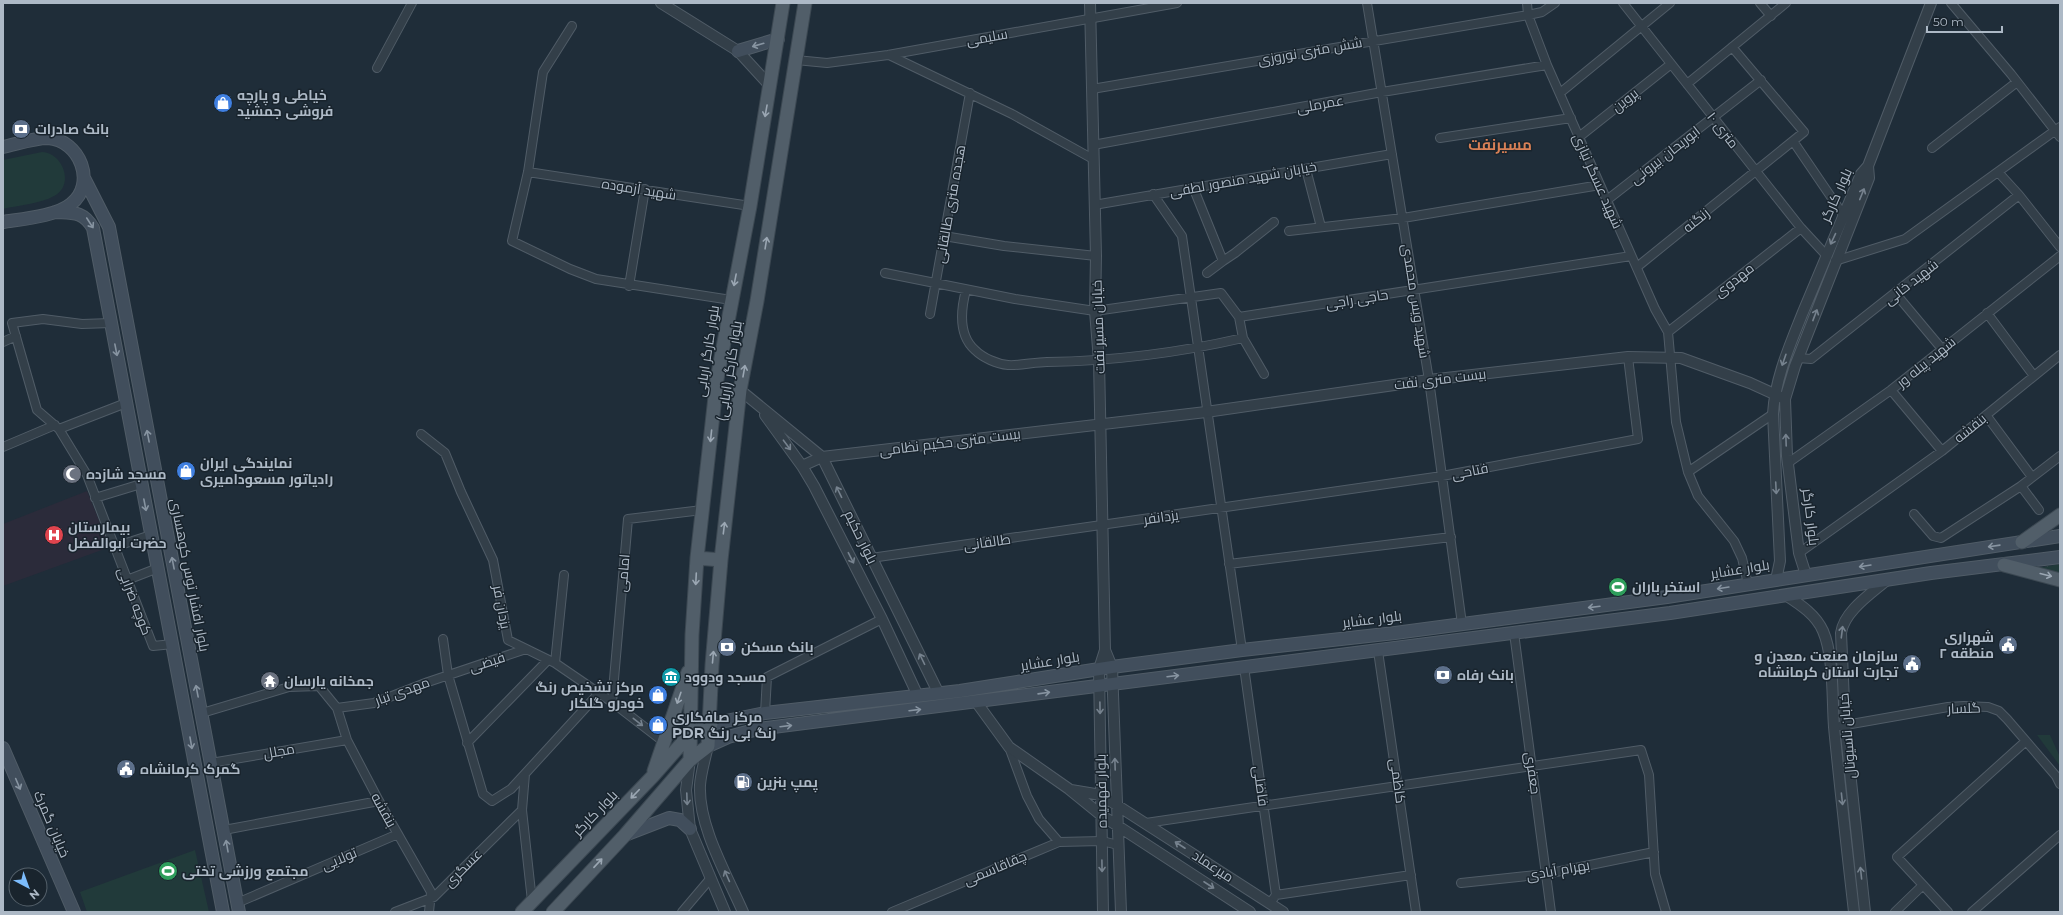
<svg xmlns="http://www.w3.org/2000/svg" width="2063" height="915" viewBox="0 0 2063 915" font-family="Montserrat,Cairo,sans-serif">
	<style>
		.medical { fill: #2b2b3a }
		.grass { fill: url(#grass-tufts) }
		.green { fill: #213a3a }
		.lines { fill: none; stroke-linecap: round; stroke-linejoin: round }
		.minor-casing { stroke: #505c67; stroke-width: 10 }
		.tertiary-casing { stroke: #505c67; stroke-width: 12 }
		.secondary-casing { stroke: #505c67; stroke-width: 14 }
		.primary-casing { stroke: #3c4852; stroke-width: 15 }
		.minor { stroke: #333f49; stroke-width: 8 }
		.tertiary { stroke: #333f49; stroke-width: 10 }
		.secondary { stroke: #414e5c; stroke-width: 12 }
		.primary { stroke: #515e69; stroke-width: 13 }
		.oneway { stroke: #8794a1 }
		.oneway2 { stroke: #9ba7b3 }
		.oneway3 { stroke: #76828e }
		.labels { text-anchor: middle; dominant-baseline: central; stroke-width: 3; stroke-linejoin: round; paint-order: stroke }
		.street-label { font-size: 14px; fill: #adb9c6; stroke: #19242d }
		.poi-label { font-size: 14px; font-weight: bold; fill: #adb9c6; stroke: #19242d; text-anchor: start }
		.neighbourhood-label { font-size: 15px; font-weight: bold; fill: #d88056; stroke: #19242d }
	</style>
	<defs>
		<pattern id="grass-tufts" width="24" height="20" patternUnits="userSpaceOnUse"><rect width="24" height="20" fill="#213a3a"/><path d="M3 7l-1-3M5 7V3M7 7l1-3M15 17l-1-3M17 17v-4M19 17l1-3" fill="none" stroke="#3f5455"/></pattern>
	</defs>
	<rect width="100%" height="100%" fill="#1f2d39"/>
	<!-- medical -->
	<path class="medical" d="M87,491L110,547L3,586V524Z"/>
	<!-- grass -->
	<path class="grass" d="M2060,564V576L2038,568Z"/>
	<!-- green -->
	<path class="green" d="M42,152C63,153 75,185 54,196C40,204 19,205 3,209V160Z
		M2037,735H2050L2060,757V766Z
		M195,850L209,912H87L80,892Z"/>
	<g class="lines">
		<defs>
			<path id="minor" d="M1367,3L1429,380L1462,624
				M1527,3L1528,15L1547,65L1655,309L1668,332L1676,422L1688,472L1698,496L1734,541L1742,558L1748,584
				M1623,3L1801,228L1826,255
				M1760,3L1771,16
				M1951,3L2011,74L2060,137
				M572,26L543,72L528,172L512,241L570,269L596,279L731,300
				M889,55L1012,114L1093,159
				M796,60L827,63L888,55L1177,3
				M377,68L412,3
				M1687,84L1786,3
				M1092,89L1528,15L1542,12L1555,3
				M1560,93L1670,3
				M1579,137L1671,64
				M1440,138L1571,118
				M1793,141L1844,216
				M1093,145L1382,92L1547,65
				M1932,148L2017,82
				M1306,169L1321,227
				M528,172L750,206
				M1998,172L2019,195L2060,247
				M1193,187L1223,261L1207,273
				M1153,194L1182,236L1242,650
				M1607,200L1761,80
				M1094,205L1392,154
				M1289,231L1403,218L1600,185
				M944,236L1004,246L1096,256
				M1223,261L1235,253L1274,222
				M1835,261L1905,239L2060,127
				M1637,267L1804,132L1732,47
				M885,273L1015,299L1095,311L1221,293L1239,317
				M629,286L645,189
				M966,290C961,309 958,335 975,350C983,358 997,364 1008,365C1019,366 1035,362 1047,362C1113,361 1178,353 1243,338
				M1896,294L1942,349
				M1987,313L2034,376
				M930,314L970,93
				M111,323L82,324L43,319L12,323L37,410L59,429L87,475L153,646L173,644
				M1668,332L1801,228
				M3,342L16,336
				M1798,358L1811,359L2019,195
				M1264,374L1243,338L1239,317L1631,256
				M1891,390L1942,451L2060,355
				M1986,415L2032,477
				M59,429L126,403
				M421,434L445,453L461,492L493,560L508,640L555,663L612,702L664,742
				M3,447L55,425
				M1788,463L1891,390L2060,256
				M1688,472L1773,414
				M2021,486L2039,510
				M95,498L141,484
				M1914,514L1933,536L1941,538L2021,486L2060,456
				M114,547L151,535
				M1799,553L1942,451
				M871,558L1442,476L1638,439L1628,357
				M1229,564L1451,537
				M127,580L158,568
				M1514,633L1551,912
				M443,639L448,675L483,794L492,801L511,789L599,693
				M1378,651L1416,912
				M555,663L564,575
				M1244,667L1276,895L1270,903
				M612,702L628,519L702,510
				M337,708L347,740L379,801L431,892L429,912
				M202,713L289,687L319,686L337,708L374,703L428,682L526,649
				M765,713L767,677L882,619
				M1840,726L1948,707L1964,706L1988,707L1999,711L2007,719L2056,776L2060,784
				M467,743L548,660
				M1009,747L1027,796L1039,819L1059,842
				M211,763L347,740
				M525,774L522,810L532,901
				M1146,823L1641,750L1649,775L1655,874L1666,912
				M224,830L379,801
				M1461,883L1546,874L1654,852
				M1923,885L1897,857L2026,741
				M1276,895L1411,875
				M237,903L398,834
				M395,912L434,897L522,810
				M682,912L710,879
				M892,912L1059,842L1102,841L1118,845
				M1895,912L1923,885L1948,912
				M1972,912L2060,835"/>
			<path id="tertiary" d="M661,3L738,51L770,86
				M1090,3L1096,256L1095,311L1099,361L1105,650L1099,669L1103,912
				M740,390L822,457L939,694
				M765,415L802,466L814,486L882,619L918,696
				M802,466L822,457L1206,412L1429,380L1628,357L1681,358L1750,383L1785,399
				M1806,575L1799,553L1787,456L1785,399L1795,366L1869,178L1868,166
				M1776,580L1780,561L1773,414C1775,378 1790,345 1803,312C1822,266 1842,220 1861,174L1868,166L1931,3
				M1787,596C1801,605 1816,615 1823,631C1834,656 1832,700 1834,727C1840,789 1847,850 1854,912
				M1105,650L1112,667L1121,912
				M977,703L1009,747L1069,789L1101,815L1250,912
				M708,746C705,759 701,772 700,785C698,826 727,875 743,912
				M690,760L686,790L690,829L725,912
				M1071,790L1101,795L1283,912
				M1865,912L1845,725L1841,633C1844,611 1872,593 1888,579"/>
			<path id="secondary" d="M738,51L778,39
				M3,147C17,144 34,138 48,138C80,140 97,184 71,204C57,216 22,219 3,222
				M84,178L109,227L239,912
				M55,212C73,213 83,211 93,228L223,912
				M711,724L765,713L960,691L1112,667L1242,650L1395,633L1667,597L2060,536
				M708,746L728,737L758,729L1670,613L1931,573L2060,557
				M3,748L74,912
				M625,835L669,818L680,820L690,829"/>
			<path id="primary" d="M2022,542L2060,515
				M697,558L721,560
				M2004,565L2060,580
				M690,760L692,635L697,558L717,379L750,206L783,3
				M654,771L688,672
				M522,912L653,776L690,734L711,724
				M553,912L625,835L690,760L708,746L712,665L721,560L740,390L757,301L805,3"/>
		</defs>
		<!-- minor casing -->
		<use href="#minor" class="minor-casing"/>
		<!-- tertiary casing -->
		<use href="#tertiary" class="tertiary-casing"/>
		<!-- secondary casing -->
		<use href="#secondary" class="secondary-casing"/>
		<!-- primary casing -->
		<use href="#primary" class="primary-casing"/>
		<!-- minor -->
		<use href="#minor" class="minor"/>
		<!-- tertiary -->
		<use href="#tertiary" class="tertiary"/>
		<!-- secondary -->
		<use href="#secondary" class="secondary"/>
		<!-- primary -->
		<use href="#primary" class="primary"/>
	</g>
	<!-- one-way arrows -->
	<defs><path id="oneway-shaft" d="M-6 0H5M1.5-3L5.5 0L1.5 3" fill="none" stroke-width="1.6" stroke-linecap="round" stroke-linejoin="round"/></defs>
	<g class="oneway">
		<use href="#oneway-shaft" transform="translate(758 45) rotate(164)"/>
		<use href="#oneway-shaft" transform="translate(90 223) rotate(57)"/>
		<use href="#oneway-shaft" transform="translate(116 350) rotate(79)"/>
		<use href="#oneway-shaft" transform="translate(148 436) rotate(-101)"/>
		<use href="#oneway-shaft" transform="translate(145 505) rotate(79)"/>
		<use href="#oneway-shaft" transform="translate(1994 546) rotate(172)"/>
		<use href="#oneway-shaft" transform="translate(173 563) rotate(-101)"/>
		<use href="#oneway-shaft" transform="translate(1865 566) rotate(171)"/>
		<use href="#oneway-shaft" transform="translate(1723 588) rotate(171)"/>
		<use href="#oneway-shaft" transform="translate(1594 607) rotate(173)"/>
		<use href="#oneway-shaft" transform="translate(1173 676) rotate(-7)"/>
		<use href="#oneway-shaft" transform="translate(197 691) rotate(-101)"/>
		<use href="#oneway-shaft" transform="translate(1044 693) rotate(-8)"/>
		<use href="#oneway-shaft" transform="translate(915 710) rotate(-7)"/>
		<use href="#oneway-shaft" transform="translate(786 726) rotate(-7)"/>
		<use href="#oneway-shaft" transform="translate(191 743) rotate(80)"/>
		<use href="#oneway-shaft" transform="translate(18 784) rotate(67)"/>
		<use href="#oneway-shaft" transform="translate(227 846) rotate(-100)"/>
	</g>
	<g class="oneway2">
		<use href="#oneway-shaft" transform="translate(766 111) rotate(100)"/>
		<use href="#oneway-shaft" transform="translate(766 243) rotate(-81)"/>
		<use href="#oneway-shaft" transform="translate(735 280) rotate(101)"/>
		<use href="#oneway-shaft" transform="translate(744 371) rotate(-80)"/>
		<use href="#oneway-shaft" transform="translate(711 436) rotate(96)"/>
		<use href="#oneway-shaft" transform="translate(724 528) rotate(-83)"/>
		<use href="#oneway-shaft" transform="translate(2046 575) rotate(14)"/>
		<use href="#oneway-shaft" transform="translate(696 579) rotate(93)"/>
		<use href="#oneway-shaft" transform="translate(713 657) rotate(-85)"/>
		<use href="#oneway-shaft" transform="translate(679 698) rotate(109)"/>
		<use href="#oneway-shaft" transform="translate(635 794) rotate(134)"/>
		<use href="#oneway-shaft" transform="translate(598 863) rotate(-47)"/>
	</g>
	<g class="oneway3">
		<use href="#oneway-shaft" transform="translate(1862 194) rotate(-68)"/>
		<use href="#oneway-shaft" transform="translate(1833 239) rotate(115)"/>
		<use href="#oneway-shaft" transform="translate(1815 315) rotate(-69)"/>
		<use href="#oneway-shaft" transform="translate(1784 360) rotate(109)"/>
		<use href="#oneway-shaft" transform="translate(1786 440) rotate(-92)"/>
		<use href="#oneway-shaft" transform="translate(787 445) rotate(53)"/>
		<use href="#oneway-shaft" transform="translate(1776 488) rotate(87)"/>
		<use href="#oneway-shaft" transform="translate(839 492) rotate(-116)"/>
		<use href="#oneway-shaft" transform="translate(851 558) rotate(63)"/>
		<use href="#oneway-shaft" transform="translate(1842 632) rotate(-83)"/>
		<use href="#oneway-shaft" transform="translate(922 659) rotate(-116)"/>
		<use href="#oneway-shaft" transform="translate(1100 708) rotate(89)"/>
		<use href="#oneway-shaft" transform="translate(638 722) rotate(38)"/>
		<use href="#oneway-shaft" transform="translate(1115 764) rotate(-92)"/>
		<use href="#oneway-shaft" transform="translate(687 799) rotate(88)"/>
		<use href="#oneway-shaft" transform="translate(1842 799) rotate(84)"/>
		<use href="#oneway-shaft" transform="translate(1180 845) rotate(-147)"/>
		<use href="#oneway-shaft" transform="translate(1102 866) rotate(89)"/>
		<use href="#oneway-shaft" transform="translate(1861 873) rotate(-96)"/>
		<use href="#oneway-shaft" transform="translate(727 876) rotate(-114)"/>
		<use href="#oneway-shaft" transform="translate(1209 885) rotate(33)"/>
	</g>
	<!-- icons -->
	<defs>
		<symbol id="shop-disc" viewBox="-11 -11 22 22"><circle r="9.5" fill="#3f7fe0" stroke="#19242d"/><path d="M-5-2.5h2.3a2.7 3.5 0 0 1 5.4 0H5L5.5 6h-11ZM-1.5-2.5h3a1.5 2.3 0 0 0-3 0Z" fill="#fff"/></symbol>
		<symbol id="bank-disc" viewBox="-11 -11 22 22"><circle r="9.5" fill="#5c6f8a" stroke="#19242d"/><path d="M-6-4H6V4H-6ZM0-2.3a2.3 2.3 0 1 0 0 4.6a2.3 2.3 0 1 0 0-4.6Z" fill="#fff"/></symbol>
		<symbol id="mosque-disc" viewBox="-11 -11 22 22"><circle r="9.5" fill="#6b7280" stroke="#19242d"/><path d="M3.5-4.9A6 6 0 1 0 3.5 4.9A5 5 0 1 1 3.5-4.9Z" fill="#fff"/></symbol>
		<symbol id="hospital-disc" viewBox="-11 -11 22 22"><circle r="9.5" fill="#e0444e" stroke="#19242d"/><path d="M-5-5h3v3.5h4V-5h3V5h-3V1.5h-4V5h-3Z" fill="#fff"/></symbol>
		<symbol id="stadium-disc" viewBox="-11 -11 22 22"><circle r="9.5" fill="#2e9e5b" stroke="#19242d"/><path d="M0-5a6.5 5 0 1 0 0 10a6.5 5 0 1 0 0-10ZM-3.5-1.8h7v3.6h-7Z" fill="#fff"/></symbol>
		<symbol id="civic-disc" viewBox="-11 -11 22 22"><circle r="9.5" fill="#5c6f8a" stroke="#19242d"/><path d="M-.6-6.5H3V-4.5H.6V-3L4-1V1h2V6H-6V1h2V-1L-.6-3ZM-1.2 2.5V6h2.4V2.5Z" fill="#fff"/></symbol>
		<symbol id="museum-disc" viewBox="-11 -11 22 22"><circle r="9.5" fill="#0f9aa8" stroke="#19242d"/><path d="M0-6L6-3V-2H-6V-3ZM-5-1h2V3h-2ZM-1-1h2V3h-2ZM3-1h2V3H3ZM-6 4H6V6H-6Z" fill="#fff"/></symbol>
		<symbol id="temple-disc" viewBox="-11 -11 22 22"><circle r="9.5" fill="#6b7280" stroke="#19242d"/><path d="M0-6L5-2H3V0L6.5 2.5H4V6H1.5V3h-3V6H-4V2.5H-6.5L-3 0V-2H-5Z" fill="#fff"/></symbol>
		<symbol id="fuel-disc" viewBox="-11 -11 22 22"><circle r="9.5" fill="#5c6f8a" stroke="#19242d"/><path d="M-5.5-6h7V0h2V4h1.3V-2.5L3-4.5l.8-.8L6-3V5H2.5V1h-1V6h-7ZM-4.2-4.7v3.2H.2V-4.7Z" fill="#fff"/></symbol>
	</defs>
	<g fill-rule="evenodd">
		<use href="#shop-disc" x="212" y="92" width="22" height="22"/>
		<use href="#bank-disc" x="10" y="118" width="22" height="22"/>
		<use href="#shop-disc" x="175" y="460" width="22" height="22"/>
		<use href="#mosque-disc" x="61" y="463" width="22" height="22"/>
		<use href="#hospital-disc" x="43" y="524" width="22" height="22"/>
		<use href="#stadium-disc" x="1607" y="576" width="22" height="22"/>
		<use href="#civic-disc" x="1997" y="634" width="22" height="22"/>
		<use href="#bank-disc" x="716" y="636" width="22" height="22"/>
		<use href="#civic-disc" x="1901" y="653" width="22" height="22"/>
		<use href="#bank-disc" x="1432" y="664" width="22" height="22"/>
		<use href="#museum-disc" x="660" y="666" width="22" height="22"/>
		<use href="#temple-disc" x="259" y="670" width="22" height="22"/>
		<use href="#shop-disc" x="647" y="684" width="22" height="22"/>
		<use href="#shop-disc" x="647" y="714" width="22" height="22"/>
		<use href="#civic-disc" x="115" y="758" width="22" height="22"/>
		<use href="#fuel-disc" x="732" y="771" width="22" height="22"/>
		<use href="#stadium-disc" x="157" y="860" width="22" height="22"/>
	</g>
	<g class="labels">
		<!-- street labels -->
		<g class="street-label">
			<text transform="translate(987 37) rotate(-10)">سلیمی</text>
			<text transform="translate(1310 51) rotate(-10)">شش متری نوروزی</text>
			<text transform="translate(1625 100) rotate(-38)">پروین</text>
			<text transform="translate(1320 104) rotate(-10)">عمرملی</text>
			<text transform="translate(1723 130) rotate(52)">۱۰ متری</text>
			<text transform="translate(1665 155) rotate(-38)">ابوریحان بیرونی</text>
			<text transform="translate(1243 179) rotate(-10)">خیابان شهید منصور لطفی</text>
			<text transform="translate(1598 181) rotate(66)">شهید عسگر نیازی</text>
			<text transform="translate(639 189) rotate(9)">شهید آزموده</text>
			<text transform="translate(1836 195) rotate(-66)">بلوار کارگر</text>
			<text transform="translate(950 204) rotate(-80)">هجده متری طالقانی</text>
			<text transform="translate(1696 220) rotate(-39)">زنگنه</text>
			<text transform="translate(1734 280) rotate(-38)">مهدوی</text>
			<text transform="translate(1911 282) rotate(-38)">شهید خانی</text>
			<text transform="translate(1357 299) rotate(-9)">حاجی راجی</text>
			<text transform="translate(1416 301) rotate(81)">شهید ویس محمدی</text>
			<text transform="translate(1098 327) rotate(-92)">خیابان مسیر نفت</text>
			<text transform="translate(707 351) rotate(-81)">بلوار کارگر اربابی</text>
			<text transform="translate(1926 362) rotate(-39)">شهید پیله ور</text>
			<text transform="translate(729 371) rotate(-81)">بلوار کارگر (اربابی)</text>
			<text transform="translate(1440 379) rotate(-7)">بیست متری نفت</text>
			<text transform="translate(1970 428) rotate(-39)">بنفشه</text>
			<text transform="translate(950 442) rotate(-7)">بیست متری حکیم نظامی</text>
			<text transform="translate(1470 471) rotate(-11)">فتاحی</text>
			<text transform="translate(1161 517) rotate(-8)">یزدانفر</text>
			<text transform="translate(1811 517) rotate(83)">بلوار کارگر</text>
			<text transform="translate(861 537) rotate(64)">بلوار حکیم</text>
			<text transform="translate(987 542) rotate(-8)">طالقانی</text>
			<text transform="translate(1740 569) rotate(-9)">بلوار عشایر</text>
			<text transform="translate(623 573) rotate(-85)">امامی</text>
			<text transform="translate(190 575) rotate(79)">بلوار افشار توس کوهساری</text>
			<text transform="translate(135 601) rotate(69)">کوچه ضرابی</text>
			<text transform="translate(502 607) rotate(79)">یزدان فر</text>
			<text transform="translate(1372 619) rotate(-7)">بلوار عشایر</text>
			<text transform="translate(1050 661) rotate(-9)">بلوار عشایر</text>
			<text transform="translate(487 662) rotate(-18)">فیضی</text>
			<text transform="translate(402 691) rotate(-20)">مهدی تبار</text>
			<text transform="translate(1964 708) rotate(-2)">گلسار</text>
			<text transform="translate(1847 736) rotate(-95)">خیابان ناسیونال</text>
			<text transform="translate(279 751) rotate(-10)">مجلل</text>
			<text transform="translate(1533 773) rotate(82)">جعفری</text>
			<text transform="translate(1398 781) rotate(82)">کاظمی</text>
			<text transform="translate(1261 786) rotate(82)">فاضلی</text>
			<text transform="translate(1101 791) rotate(-91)">بلوار فهمیده</text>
			<text transform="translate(384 810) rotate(61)">بنفشه</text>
			<text transform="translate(595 813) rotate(-46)">بلوار کارگر</text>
			<text transform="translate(52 824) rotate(67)">خیابان گمرک</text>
			<text transform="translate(339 859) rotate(-23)">تولایی</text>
			<text transform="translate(1213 866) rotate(33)">میرعماد</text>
			<text transform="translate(463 868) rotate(-45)">عسگری</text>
			<text transform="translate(995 868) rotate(-23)">چقاقاسمی</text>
			<text transform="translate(1558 870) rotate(-10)">بهرام آبادی</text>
		</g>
		<!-- poi labels -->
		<g class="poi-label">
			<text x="237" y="95">خیاطی ‌‌و‌ پارچه<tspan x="237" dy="16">فروشی جمشید</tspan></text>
			<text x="35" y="129">بانک صادرات</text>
			<text x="200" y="463">نمایندگی ایران<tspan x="200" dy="16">رادیاتور مسعودامیری</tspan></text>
			<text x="86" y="474">مسجد شازده</text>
			<text x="68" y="527">بیمارستان<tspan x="68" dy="16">حضرت ابوالفضل</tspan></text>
			<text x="1632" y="587">استخر باران</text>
			<text x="1994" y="637" text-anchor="end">شهراری<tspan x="1994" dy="16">منطقه ۲</tspan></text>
			<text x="741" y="647">بانک مسکن</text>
			<text x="1898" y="656" text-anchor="end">سازمان صنعت ،معدن و<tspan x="1898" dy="16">تجارت استان کرمانشاه</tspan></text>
			<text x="1457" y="675">بانک رفاه</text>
			<text x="685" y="677">مسجد ودوود</text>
			<text x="284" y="681">جمخانه یارسان</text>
			<text x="644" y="687" text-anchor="end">مرکز تشخیص رنگ<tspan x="644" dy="16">خودرو گلکار</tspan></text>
			<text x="672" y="717">مرکز صافکاری<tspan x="672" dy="16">PDR رنگ بی رنگ</tspan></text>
			<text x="140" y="769">گمرک کرمانشاه</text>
			<text x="757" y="782">پمپ بنزین</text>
			<text x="182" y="871">مجتمع ورزشی تختی</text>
		</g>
		<!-- neighbourhood labels -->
		<g class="neighbourhood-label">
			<text x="1500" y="144">مسیرنفت</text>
		</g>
	</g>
	<!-- border -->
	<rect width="2063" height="915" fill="none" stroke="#adb9c6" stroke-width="8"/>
	<!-- north arrow -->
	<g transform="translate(28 887) rotate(139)"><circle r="19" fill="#19242d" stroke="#54606a"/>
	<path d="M0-3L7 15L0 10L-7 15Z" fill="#7cbcfc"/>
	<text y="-6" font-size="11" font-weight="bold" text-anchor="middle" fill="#adb9c6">N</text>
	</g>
	<!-- scale -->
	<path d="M1927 26v6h75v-6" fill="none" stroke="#adb9c6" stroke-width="2"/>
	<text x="1933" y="26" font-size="12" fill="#adb9c6" stroke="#19242d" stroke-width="3" paint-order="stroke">50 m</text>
</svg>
